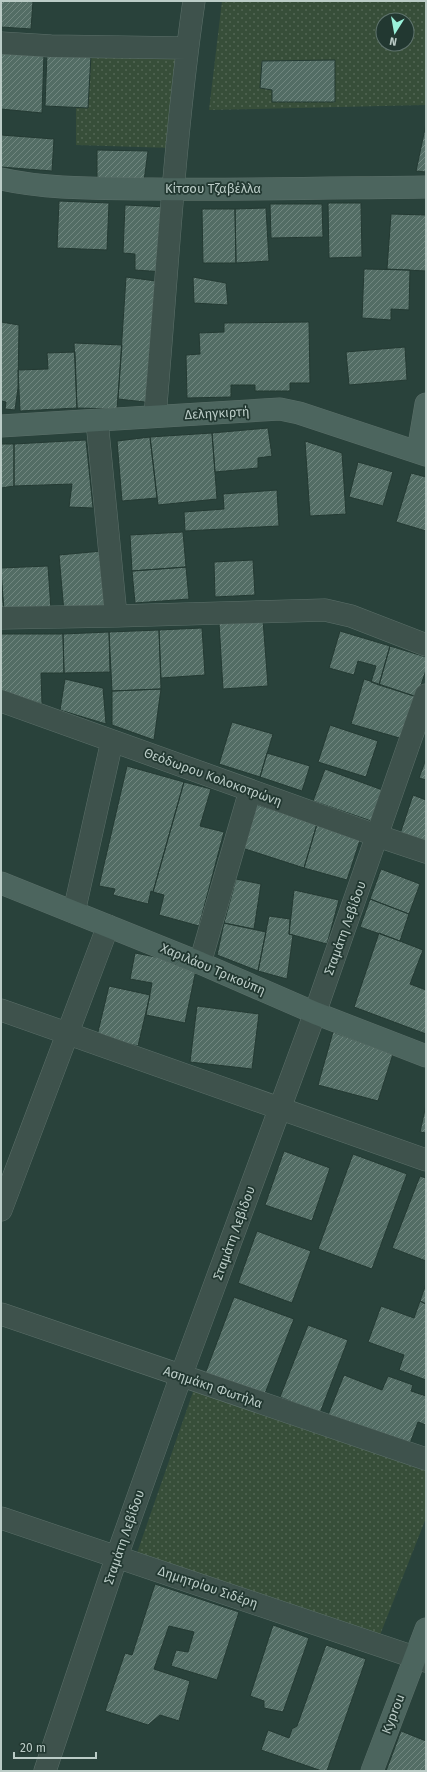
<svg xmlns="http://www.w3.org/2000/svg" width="427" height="1772" viewBox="0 0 427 1772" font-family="'Fira Sans',sans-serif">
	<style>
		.park { fill: url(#park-dots); fill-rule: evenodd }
		.building { fill: url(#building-hatch); stroke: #243a33 }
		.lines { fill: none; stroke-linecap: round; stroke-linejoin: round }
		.street-casing { stroke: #5c706a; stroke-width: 23 }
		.secondary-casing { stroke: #5c706a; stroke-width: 23 }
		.street { stroke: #3e524c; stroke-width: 22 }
		.secondary { stroke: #4c655e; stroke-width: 22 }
		.labels { text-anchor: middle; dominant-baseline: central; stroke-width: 3.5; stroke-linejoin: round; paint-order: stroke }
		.street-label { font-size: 13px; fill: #bbccc7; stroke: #223831 }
	</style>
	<defs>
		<pattern id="park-dots" width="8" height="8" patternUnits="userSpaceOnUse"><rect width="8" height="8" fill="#374e39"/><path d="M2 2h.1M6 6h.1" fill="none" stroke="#526654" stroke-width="1.8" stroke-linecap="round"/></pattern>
		<pattern id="building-hatch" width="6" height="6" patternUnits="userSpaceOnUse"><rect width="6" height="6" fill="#536d65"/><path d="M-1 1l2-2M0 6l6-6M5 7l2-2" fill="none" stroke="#718780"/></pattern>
	</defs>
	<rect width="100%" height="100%" fill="#29423b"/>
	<!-- park -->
	<path class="park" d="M222,1H426V105L209,110ZM383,20H407V44H383Z
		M91,55L181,59L171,148L76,145V107H88Z
		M194,1389L426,1468V1518L380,1635L137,1553Z"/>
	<!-- building -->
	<path class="building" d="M1,1H33L31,29L1,27Z
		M1,51L44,53L42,113L1,109Z
		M47,53L91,55L88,108L45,106Z
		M335,60V102H272V90L260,88L262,61Z
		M426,124V172L416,171Z
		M1,135L54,139L52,171L1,167Z
		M97,150L148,151L144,181H97Z
		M59,201L109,203L107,250L57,248Z
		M328,203H361L362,257L329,258Z
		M270,204H322L323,237L271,238Z
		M125,205L168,207L164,272L135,270V254L123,253Z
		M266,208L269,261L236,263L235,209Z
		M202,209H235L236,263H203Z
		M391,214L426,215V271L387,269Z
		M364,269L410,270L409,310L391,309V320L362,318Z
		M126,277L156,281L154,403L118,399Z
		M193,277L226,283L228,305L194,303Z
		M1,322L19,325L18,388L15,410L5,409L6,402L1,401Z
		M309,322L310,383H290V391H255V385H231V397L187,398L186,355L200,354L199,333L224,332V323Z
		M74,343L122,345L117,409L77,408Z
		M405,347L407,380L349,385L346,352Z
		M75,352L77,408L20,411L18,370L48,369L47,353Z
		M268,428L272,456L258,458V468L215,472L212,433Z
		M212,433L217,499L158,505L150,437Z
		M150,437L157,498L122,501L117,441Z
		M86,440L93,508L69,507L72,484L14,486V444Z
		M305,441L342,453L346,514L310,516Z
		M1,444H14V486L1,488Z
		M358,462L393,472L383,506L349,497Z
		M411,473L426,477V531L396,522Z
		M277,490L279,526L185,531L184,512L224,509L223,494Z
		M183,532L186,567L132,571L130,535Z
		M102,551L107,608L64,612L59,555Z
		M253,560L255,595L215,597L214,562Z
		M48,566L51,610L4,613L1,568Z
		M186,567L189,599L135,603L132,571Z
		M1,579L4,613H1Z
		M263,620L268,686L223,689L219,623Z
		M202,628L205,675L161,678L159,630Z
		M159,630L161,689L112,691L109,632Z
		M340,631L390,646L379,685L371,682L376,666L358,661L354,675L329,668Z
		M109,632L110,672L64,673L63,634Z
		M1,634H63L64,673H41L42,704L1,691Z
		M390,646L426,657V670L417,697L379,685Z
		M65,679L103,688L106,724L60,710Z
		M364,679L417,697L403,739L351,724Z
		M161,689L154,740L112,725V691Z
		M232,722L273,734L260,777L219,764Z
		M330,725L378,741L366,777L318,762Z
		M267,753L310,766L302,791L260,777Z
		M426,759V780L419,778Z
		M127,766L184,782L153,892L151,891L148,904L113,895L115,889L99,886Z
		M325,769L388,792L377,823L313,801Z
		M184,782L211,789L200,826L224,832L199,926L159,915L164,895L153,892Z
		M413,795L426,800V842L400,834Z
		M252,803L317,824L304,868L239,847Z
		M317,824L361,837L347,880L304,868Z
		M381,869L420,884L409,914L370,899Z
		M236,879L261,884L254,929L224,923Z
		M294,890L339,900L327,944L289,934Z
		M370,899L409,914L400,941L360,927Z
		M269,916L290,919L289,934L293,935L287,979L258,971Z
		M224,923L266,932L258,971L217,955Z
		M379,933L423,950L410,984L426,990V1034L354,1007Z
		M135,953L197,965L185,1023L146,1015L152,983L130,979Z
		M109,986L150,995L138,1046L97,1036Z
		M197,1006L259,1014L252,1069L190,1062Z
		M333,1032L393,1054L378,1101L318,1085Z
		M426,1105V1133L420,1132Z
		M284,1151L330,1168L312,1221L265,1205Z
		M353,1154L407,1174L372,1269L318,1249Z
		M420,1176L426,1178V1261L392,1248Z
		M257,1231L311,1251L292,1303L238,1283Z
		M426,1284V1304L420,1301Z
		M234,1297L294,1319L264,1396L205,1374Z
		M420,1301L426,1304V1380L399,1370L404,1355L368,1342L381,1306L414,1318Z
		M308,1325L348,1340L320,1413L280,1397Z
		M344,1375L382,1390L388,1376L413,1385L411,1391L426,1396V1425L418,1422L409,1446L328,1415Z
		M155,1584L239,1612L217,1680L171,1666L176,1650L188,1652L194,1632L169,1626L154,1669L190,1681L179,1721L160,1715L148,1725L105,1711L125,1653L132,1655Z
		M273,1625L309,1638L283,1712L264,1708V1701L250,1696Z
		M326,1645L366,1659L327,1771H322L261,1750L268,1730L289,1738L292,1729L297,1726Z
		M401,1731L426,1741V1771H386Z"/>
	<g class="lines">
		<defs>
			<path id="street" d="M1,43L51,46L187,48
				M155,416C167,278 174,139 194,1
				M97,421L116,616
				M1,618L116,616L325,610L351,616L426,645
				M1,701L378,836L426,852
				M74,912L112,741
				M200,963L250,791
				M1,1010L426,1160
				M1,1210L108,926
				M1,1314L426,1459
				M1,1518L426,1661
				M45,1771L117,1556L181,1376L315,1013L426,695"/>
			<path id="secondary" d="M1,179C51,190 102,188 152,189C244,190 335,188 426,187
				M1,426L280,409L299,413L426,455
				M418,451L426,404
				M1,883L200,963L315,1013L426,1056
				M372,1771L426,1629"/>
		</defs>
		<!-- street casing -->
		<use href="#street" class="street-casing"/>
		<!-- secondary casing -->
		<use href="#secondary" class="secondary-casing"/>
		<!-- street -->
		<use href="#street" class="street"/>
		<!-- secondary -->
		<use href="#secondary" class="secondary"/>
	</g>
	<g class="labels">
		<!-- street labels -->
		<g class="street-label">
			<text x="213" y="188">Κίτσου Τζαβέλλα</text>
			<text transform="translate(217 413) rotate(-3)">Δεληγκιρτή</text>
			<text transform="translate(213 777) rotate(20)">Θεόδωρου Κολοκοτρώνη</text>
			<text transform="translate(345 928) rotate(-70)">Σταμάτη Λεβίδου</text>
			<text transform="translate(213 969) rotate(23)">Χαριλάου Τρικούπη</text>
			<text transform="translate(234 1233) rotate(-70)">Σταμάτη Λεβίδου</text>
			<text transform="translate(213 1387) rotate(19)">Ασημάκη Φωτήλα</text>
			<text transform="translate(124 1537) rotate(-71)">Σταμάτη Λεβίδου</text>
			<text transform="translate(208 1587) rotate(19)">Δημητρίου Σιδέρη</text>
			<text transform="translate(393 1714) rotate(-69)">Kyprou</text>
		</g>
	</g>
	<!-- border -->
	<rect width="427" height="1772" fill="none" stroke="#bbccc7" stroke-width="4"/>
	<!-- north arrow -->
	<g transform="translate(395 32) rotate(191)"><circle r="19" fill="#223831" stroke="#5f736d"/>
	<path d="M0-3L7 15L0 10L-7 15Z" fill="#9af2da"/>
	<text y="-6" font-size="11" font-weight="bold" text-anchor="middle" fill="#bbccc7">N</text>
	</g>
	<!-- scale -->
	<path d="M14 1752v6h82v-6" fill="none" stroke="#bbccc7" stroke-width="2"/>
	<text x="20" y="1752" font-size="12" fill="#bbccc7" stroke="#223831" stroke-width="3" paint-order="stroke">20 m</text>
</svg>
